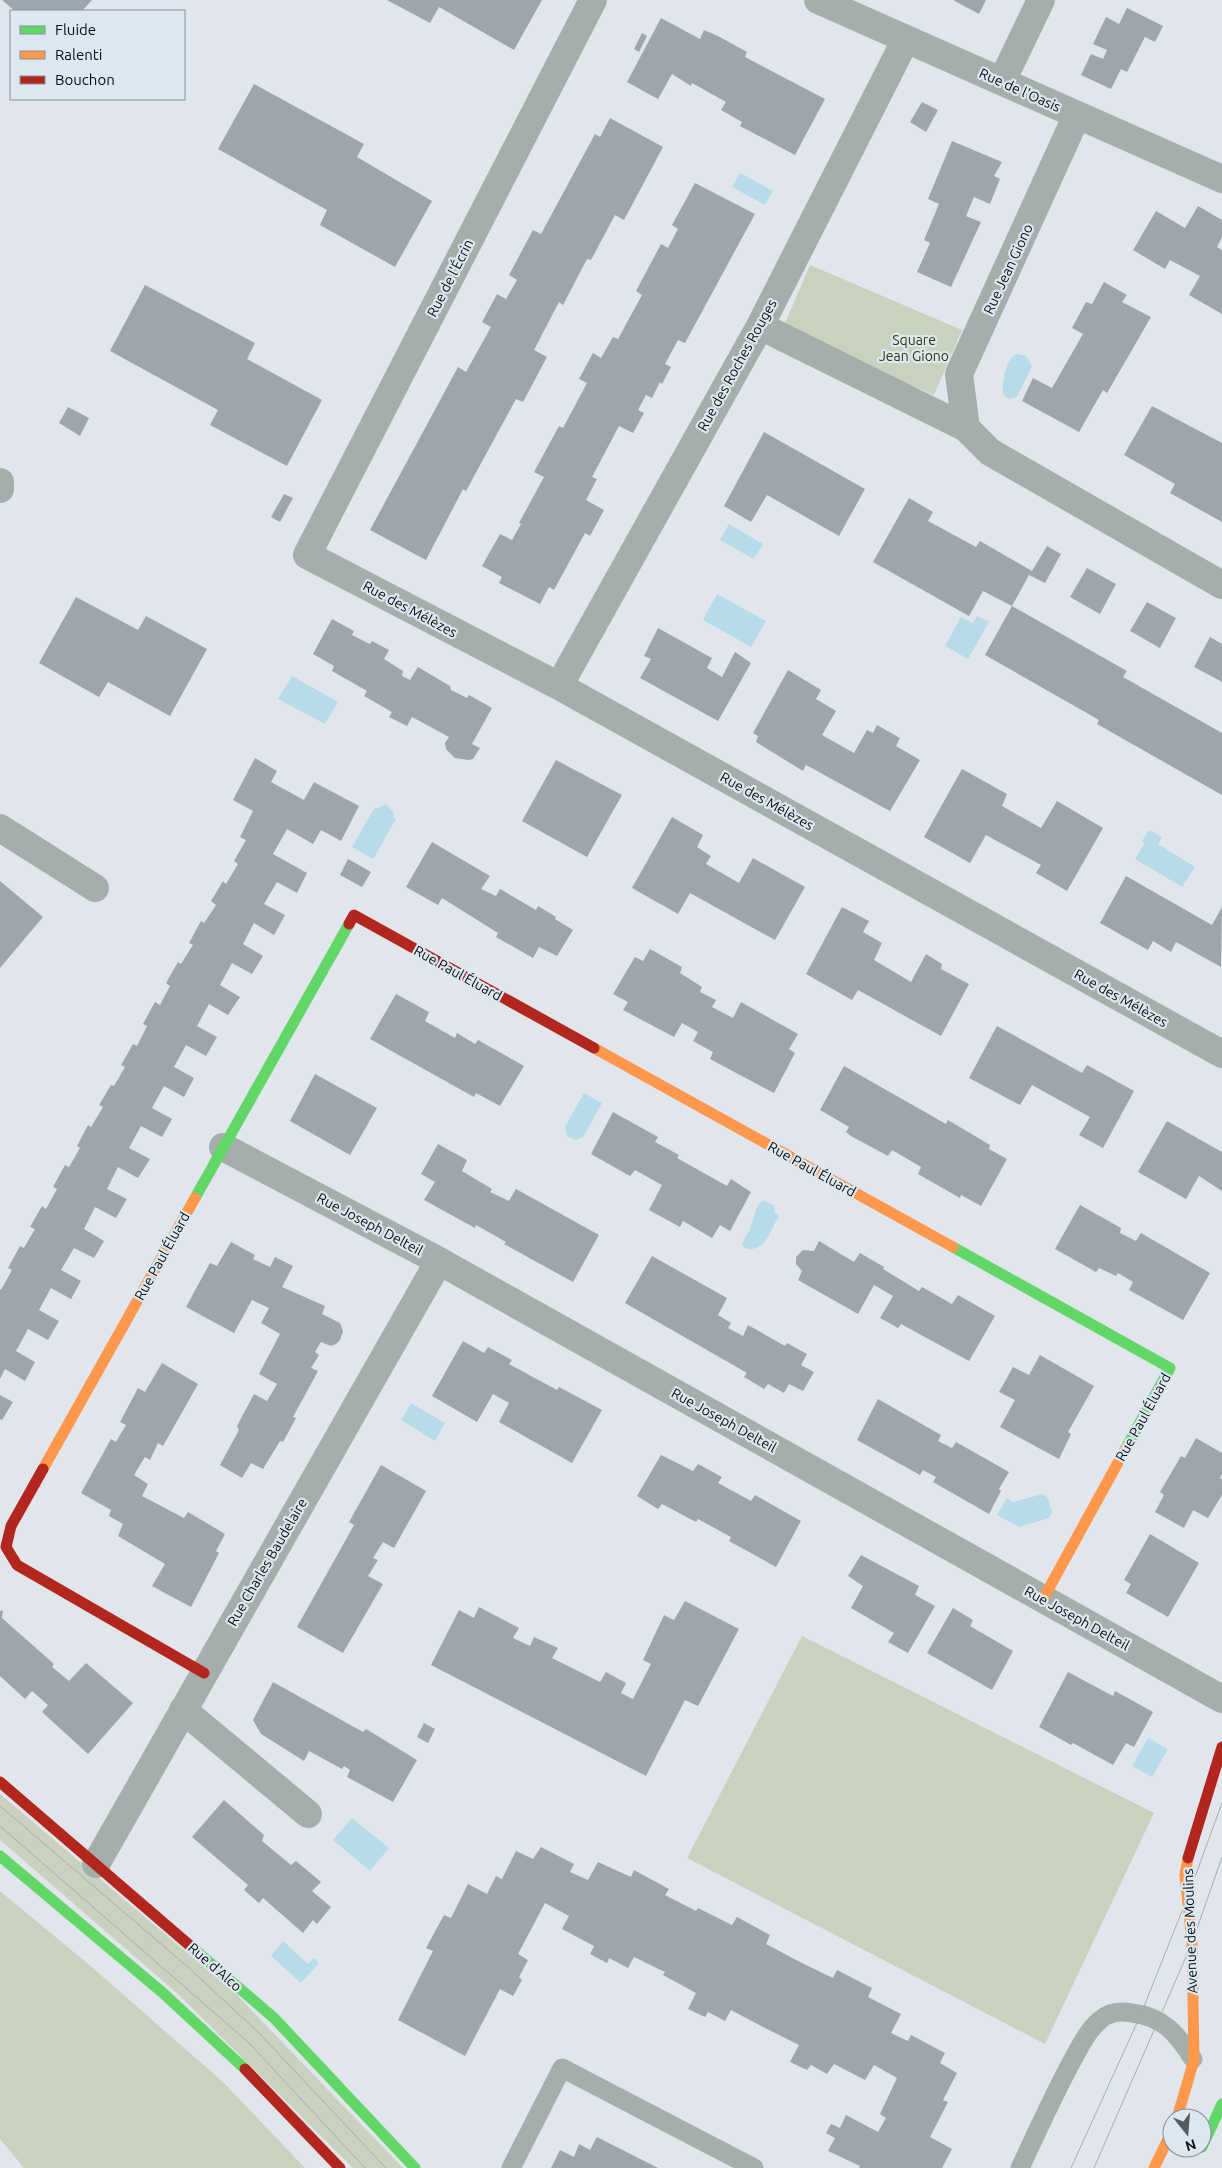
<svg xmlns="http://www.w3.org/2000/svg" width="1222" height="2168" viewBox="0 0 1222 2168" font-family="Ubuntu,sans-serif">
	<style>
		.green { fill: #c9d2bf }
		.water { fill: #b7dbe9 }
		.building { fill: #9da6ad }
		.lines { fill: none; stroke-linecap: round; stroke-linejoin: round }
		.lane { stroke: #a4aeaa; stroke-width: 19 }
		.street { stroke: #a4aeaa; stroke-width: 28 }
		.fast { stroke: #63d668; stroke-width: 11 }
		.slow { stroke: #ff974d; stroke-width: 11 }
		.jam { stroke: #b3261e; stroke-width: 11 }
		.tram { stroke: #a6aeae; stroke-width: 1 }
		.labels { text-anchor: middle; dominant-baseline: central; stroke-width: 4.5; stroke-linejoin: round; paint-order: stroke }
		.street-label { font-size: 14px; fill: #0a0e11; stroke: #dce7f0 }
		.park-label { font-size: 14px; fill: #2f3808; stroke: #dce7f0 }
	</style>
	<rect width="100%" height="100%" fill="#e0e6ec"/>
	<!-- green -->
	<path class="green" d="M810,265L962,330L934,395L782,330Z
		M802,1636L1154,1813L1045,2044L687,1858Z
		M0,1794L238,1996L403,2168H353L178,1994L0,1840Z
		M0,1891L93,1968L223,2082L305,2168H24L0,2139Z"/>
	<!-- water -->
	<path class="water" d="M740,173L773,191L765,205L732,187Z
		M1017,354L1026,356L1032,366L1017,397L1009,399L1003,395C1002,383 1005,359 1017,354Z
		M729,524L763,544L754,559L720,540Z
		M717,594L766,621L751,647L703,620Z
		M977,616L989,622L968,659L945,646L961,617L973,623Z
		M292,676L338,702L325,724L278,699Z
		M386,804L394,813L393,817L396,819L373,859L352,847L375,807L378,808Z
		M1149,830L1162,837L1158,844L1195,867L1182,887L1135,859L1145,843L1142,841Z
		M584,1093L602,1103L583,1137L575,1140L567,1136L565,1127Z
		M763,1200L775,1206L774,1212L779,1216C770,1229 767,1251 747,1249L742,1245C744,1236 749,1234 751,1226C755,1216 754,1208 763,1200Z
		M411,1403L445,1423L435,1441L401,1420Z
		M1043,1494L1048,1498L1052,1512L1049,1518L1019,1527L997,1515L1007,1498L1013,1502Z
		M1148,1738L1168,1749L1152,1777L1132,1766Z
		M352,1818L389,1848L370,1871L333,1840Z
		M283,1941L308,1964L314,1958L319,1963L301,1983L271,1956Z"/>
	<!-- building -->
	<path class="building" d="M2,0H92L82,11H15Z
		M387,0H542L514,50L439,7L430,23Z
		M953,0H986L979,14Z
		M1127,8L1163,26L1155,42L1145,37L1127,72L1121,69L1111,89L1081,75L1091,54L1103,59L1107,50L1093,44L1106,17L1119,24Z
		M661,18L700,39L704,30L718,36L747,52L745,57L825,99L795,155L740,126L742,122L721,110L726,102L692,83L691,86L672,74L658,99L627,82Z
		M642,33L647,36L639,52L634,49Z
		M254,84L364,144L357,157L432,201L395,267L320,225L327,210L218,149Z
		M922,102L938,110L926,132L910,122Z
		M610,118L663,147L624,220L615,215L591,260L587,259L563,305L559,302L534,350L547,357L523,402L516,399L466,491L463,489L426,560L370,530L458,367L466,372L491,327L482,322L497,294L506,299L517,280L509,275L533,230L541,234L595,134L600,137Z
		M952,141L1002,162L994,176L1000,179L990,204L974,197L966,216L981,222L951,287L917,272L930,243L924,240L939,204L928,199Z
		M695,183L755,214L685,343L678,340L665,364L671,367L662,384L660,382L652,398L646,395L638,410L644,413L633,433L619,426L592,477L597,479L586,500L604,510L590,536L585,533L554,590L549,587L540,604L499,583L502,577L482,566L500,534L512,540L521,524L519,523L544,477L534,472L559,426L563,428L587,383L579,379L593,353L601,358L613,337L618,339L642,295L636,291L661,244L668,248L678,229L672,225Z
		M1198,206L1222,220V237L1217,247L1222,250V314L1189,295L1200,276L1170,260L1165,269L1133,250L1156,211L1185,228Z
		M1104,282L1127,295L1122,302L1151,317L1107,393L1103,390L1079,432L1022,401L1033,378L1052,388L1083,334L1072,328L1086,302L1092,304Z
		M145,285L255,343L247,359L322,400L287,466L210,425L218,410L110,351Z
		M1152,406L1222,443V522L1170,493L1175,484L1124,455Z
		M68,407L89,418L80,436L59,423Z
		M764,432L865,489L839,536L767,495L751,522L724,506Z
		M284,494L293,498L280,522L271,517Z
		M909,498L933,512L928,521L976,547L980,541L1032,571L1047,546L1061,554L1045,583L1029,575L1012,606L983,591L969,616L873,562Z
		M1087,568L1116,584L1100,614L1070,597Z
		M76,597L138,630L146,616L207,649L170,716L108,682L99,697L39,663Z
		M1147,602L1176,618L1160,648L1130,631Z
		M1012,606L1127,671L1123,677L1222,733V795L1097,724L1099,720L985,655Z
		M332,619L354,631L352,635L370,644L372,641L389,650L384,659L403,671L402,676L410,680L418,667L450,686L451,690L467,698L469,695L492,708L472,744L480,748L473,759L468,760L455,758L446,749L445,743L449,737L412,717L407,726L389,717L392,712L364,696L367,691L332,671L334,666L313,654Z
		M658,628L712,658L707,668L722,677L735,652L751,663L718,721L640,678L651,659L644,656Z
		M1210,637L1222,644V682L1194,667Z
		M788,670L821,690L816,699L836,711L822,735L854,753L867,730L873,733L877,725L900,738L896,746L920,760L890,811L806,765L803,771L756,742L758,736L753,733Z
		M255,758L277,771L271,782L304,800L314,782L359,806L341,841L321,830L313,844L287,829L273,854L307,873L297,893L277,882L264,904L285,915L279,926L274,935L254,923L243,944L263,956L252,974L232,963L220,985L240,997L228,1015L209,1004L197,1026L217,1037L206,1056L186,1045L174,1067L194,1078L184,1097L164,1086L152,1108L172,1119L162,1137L141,1126L129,1148L150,1159L138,1178L118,1167L107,1189L127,1199L116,1218L95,1207L84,1229L104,1241L94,1258L74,1248L61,1270L81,1281L71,1299L51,1288L39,1310L59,1321L48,1340L28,1329L16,1351L35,1362L25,1381L5,1369L0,1379V1289L1,1290L12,1270L8,1268L20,1246L24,1248L35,1229L30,1227L42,1206L46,1209L57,1189L53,1187L65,1165L69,1167L80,1148L77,1146L88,1125L91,1127L103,1107L99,1105L111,1085L114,1086L125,1067L121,1065L133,1044L137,1046L147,1026L143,1024L155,1002L160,1005L170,986L166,983L178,962L181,964L193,945L189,943L201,921L204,923L216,905L211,901L223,881L226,884L238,864L234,861L246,840L240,837L253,811L233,800Z
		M556,760L622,795L587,857L522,821Z
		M962,769L1007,794L1002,806L1041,828L1057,801L1103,828L1067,891L1036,873L1041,865L986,835L970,863L924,837Z
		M672,817L703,835L697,847L711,856L706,864L739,883L753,858L805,887L775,940L690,893L678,914L632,888Z
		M432,842L490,876L481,889L496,896L500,889L536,910L538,906L556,917L555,919L573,930L557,956L539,947L533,958L496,937L498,933L442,898L438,905L406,887Z
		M348,859L371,872L362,887L340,875Z
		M1126,876L1212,925L1222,907L1221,967L1176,942L1171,952L1153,941L1148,950L1100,923Z
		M0,881L43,917L0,968Z
		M842,907L869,921L863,932L882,943L874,960L911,982L926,954L942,964L941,969L969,984L941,1036L858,990L852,1000L806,974Z
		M650,949L682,967L680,973L702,987L700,992L716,1000L712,1007L733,1018L741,1002L798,1034L789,1049L795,1053L774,1093L710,1059L713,1052L693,1041L698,1032L682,1023L674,1037L623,1010L628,1002L613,994L635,957L643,961Z
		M396,994L429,1012L425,1021L455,1038L457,1033L475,1044L478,1040L524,1066L500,1106L476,1093L474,1097L370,1039Z
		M997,1026L1082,1073L1087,1065L1134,1091L1103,1148L1079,1135L1090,1117L1032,1085L1020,1105L969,1078Z
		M844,1066L946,1124L948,1120L990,1145L989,1149L1007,1159L981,1206L961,1195L960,1198L918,1174L921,1167L892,1150L888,1156L851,1136L846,1132L849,1127L820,1110Z
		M315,1074L377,1108L350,1155L290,1121Z
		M613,1112L658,1137L655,1142L679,1155L677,1158L727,1186L731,1179L751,1192L730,1231L720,1225L712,1238L683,1221L680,1227L649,1210L662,1185L635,1170L630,1176L591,1154Z
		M1167,1121L1222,1152V1191L1199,1176L1186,1199L1138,1172Z
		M438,1144L467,1160L462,1171L492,1189L490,1192L509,1201L516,1189L599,1235L573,1282L504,1244L506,1242L476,1225L475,1228L424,1200L435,1182L421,1174Z
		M1080,1205L1121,1228L1120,1233L1136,1241L1141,1233L1210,1273L1183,1320L1129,1290L1133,1282L1118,1273L1116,1276L1099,1268L1096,1272L1055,1249Z
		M819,1241L854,1262L860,1253L884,1267L883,1269L919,1291L922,1287L952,1304L958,1295L995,1316L969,1361L901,1324L898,1328L880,1318L893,1296L874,1285L858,1314L798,1280L802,1271L796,1264V1257L803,1250L814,1251Z
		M231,1242L255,1255L253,1259L270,1267L275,1257L293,1266L282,1287L325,1306L322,1314L340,1323L343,1331L340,1340L336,1344L331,1346L321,1342L315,1352L319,1355L311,1368L318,1371L293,1417L296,1418L283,1442L280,1441L263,1469L251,1463L242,1478L220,1465L239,1430L237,1426L254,1394L267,1401L277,1384L259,1374L280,1334L261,1323L269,1308L252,1300L234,1333L186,1307L210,1263L217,1266Z
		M652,1256L727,1298L718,1315L731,1323L728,1328L743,1336L748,1325L785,1346L787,1343L807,1354L801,1365L814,1372L803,1391L789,1384L784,1393L768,1384L764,1389L744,1377L747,1373L625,1303Z
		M463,1341L484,1353L488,1347L512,1360L509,1364L557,1390L559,1387L602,1410L572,1463L499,1422L509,1403L493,1394L477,1422L432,1396Z
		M1040,1355L1094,1386L1068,1432L1071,1434L1059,1459L1000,1427L1015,1400L999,1392L1013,1367L1029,1375Z
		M162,1363L198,1384L163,1446L158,1443L150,1460L145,1457L134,1475L148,1484L142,1496L184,1518L188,1512L225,1534L216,1551L219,1553L191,1607L152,1586L165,1564L118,1536L123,1524L109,1516L111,1510L81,1493L111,1439L116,1442L126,1425L120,1422L138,1388L145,1392Z
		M0,1395L13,1402L2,1420L0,1419Z
		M878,1399L941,1435L938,1441L952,1448L956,1442L1009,1472L999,1489L1001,1491L989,1514L933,1482L936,1477L923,1470L920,1475L857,1440Z
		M1196,1438L1222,1453V1474L1220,1478L1222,1479V1495L1208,1518L1193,1510L1184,1528L1155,1512L1164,1495L1160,1492L1181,1456L1185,1458Z
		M661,1455L693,1471L698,1464L722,1477L718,1483L751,1501L755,1495L801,1521L776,1567L729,1541L731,1537L698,1519L696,1522L662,1504L658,1509L637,1496Z
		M381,1465L426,1491L394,1548L383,1542L373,1558L378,1560L368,1576L383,1584L343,1653L297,1627L354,1525L349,1522Z
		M1150,1534L1199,1563L1168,1617L1126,1593L1131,1584L1124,1580Z
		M861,1555L919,1586L915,1595L935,1606L908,1653L888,1642L894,1633L851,1608L863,1586L848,1576Z
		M685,1601L739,1629L698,1706L685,1700L646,1776L431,1665L459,1610L474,1618L479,1607L519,1628L513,1638L530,1646L534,1637L558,1648L552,1658L600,1682L606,1672L626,1683L621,1693L633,1699L651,1664L643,1660L664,1615L674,1620Z
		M953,1608L973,1620L970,1626L1013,1651L992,1690L927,1653Z
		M3,1610L2,1618L54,1664L52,1667L69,1681L86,1663L133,1703L88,1754L42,1712L48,1705L32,1691L25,1699L0,1676V1611Z
		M1068,1672L1113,1696L1115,1691L1153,1712L1134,1747L1126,1743L1113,1765L1073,1743L1071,1745L1039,1727Z
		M273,1682L363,1732L366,1729L417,1760L393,1802L347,1777L350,1770L344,1766L342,1769L309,1751L304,1761L261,1734L253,1720Z
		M424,1723L435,1729L428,1743L417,1737Z
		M224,1800L264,1835L262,1841L291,1865L296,1861L321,1882L312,1891L331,1907L317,1924L313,1920L303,1933L263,1898L259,1903L244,1890L248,1885L192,1837Z
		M541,1847L574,1864L570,1872L588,1880L598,1862L631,1877L634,1870L669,1889L665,1895L696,1911L698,1908L732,1925L737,1917L770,1935L766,1944L800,1962L833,1978L837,1970L872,1988L868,1997L901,2014L891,2033L908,2041L911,2035L945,2053L940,2063L957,2073L943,2100L948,2102L930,2137L952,2149L942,2168H859L860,2166L828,2151L835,2138L826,2133L831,2124L840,2128L846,2115L878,2132L886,2118L880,2114L897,2078L874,2065L865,2080L834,2064L827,2074L811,2065L807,2070L790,2062L799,2045L765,2028L731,2010L725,2021L708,2012L705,2017L688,2009L696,1993L663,1975L665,1972L634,1957L628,1968L609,1958L607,1963L590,1954L594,1946L562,1929L569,1916L545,1903L518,1954L528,1960L519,1977L522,1980L513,1996L500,1989L465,2056L398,2020L433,1951L426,1948L444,1915L451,1918L468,1884L487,1894L496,1876L502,1879L516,1851L533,1859Z
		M597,2137L658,2168H551L560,2150L574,2157L579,2144L590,2150Z"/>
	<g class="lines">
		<!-- lane -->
		<path class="lane" d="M511,2168L562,2068L754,2168
			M1020,2168C1037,2132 1053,2096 1072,2061C1080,2047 1087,2031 1100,2020C1109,2012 1121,2011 1132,2013C1164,2017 1177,2034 1193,2059"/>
		<!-- street -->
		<path class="street" d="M593,0L307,555L559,686L1222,1054
			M818,0L1222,179
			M1002,81L1041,0
			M760,326L966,428L990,452L1222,585
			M966,428L959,374L1077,115
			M0,482V489
			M559,686L760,326L906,39
			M0,828L95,888
			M223,1147L439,1261L1222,1699
			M183,1710L308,1814
			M96,1864L439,1261"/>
		<!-- fast -->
		<path class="fast" d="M195,1198L349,924
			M953,1247L1170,1368L1126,1448
			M0,1856L163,1993L245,2069
			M195,1950L274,2018L415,2168
			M1202,2147L1222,2104"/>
		<!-- slow -->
		<path class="slow" d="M594,1048L953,1247
			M43,1469L195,1198
			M1043,1599L1126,1448
			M1177,2118L1194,2060L1192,1943L1185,1875L1188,1858
			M1154,2168L1172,2131"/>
		<!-- jam -->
		<path class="jam" d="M349,924L354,915L594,1048
			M43,1469L11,1526L6,1547L17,1565L204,1673
			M0,1782L195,1950
			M1188,1858L1222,1747
			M245,2069L340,2168"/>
		<!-- tram -->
		<path class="tram" d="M0,1806L189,1968L259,2033L386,2168
			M0,1826L249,2043L365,2168
			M1071,2168L1141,2014L1188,1896L1222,1803
			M1094,2168L1192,1943L1222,1857"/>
	</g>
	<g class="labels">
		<!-- street labels -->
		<g class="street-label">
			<text transform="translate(1020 90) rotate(24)">Rue de l'Oasis</text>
			<text transform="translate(1008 269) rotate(-65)">Rue Jean Giono</text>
			<text transform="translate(450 278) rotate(-63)">Rue de l'Écrin</text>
			<text transform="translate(737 365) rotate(-61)">Rue des Roches Rouges</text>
			<text transform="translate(410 609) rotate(28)">Rue des Mélèzes</text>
			<text transform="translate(767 801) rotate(29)">Rue des Mélèzes</text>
			<text transform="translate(458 973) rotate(29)">Rue Paul Éluard</text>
			<text transform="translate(1121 998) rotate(29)">Rue des Mélèzes</text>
			<text transform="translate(812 1169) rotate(29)">Rue Paul Éluard</text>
			<text transform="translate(370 1224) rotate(28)">Rue Joseph Delteil</text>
			<text transform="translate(162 1256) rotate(-61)">Rue Paul Éluard</text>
			<text transform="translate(1143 1417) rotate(-61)">Rue Paul Éluard</text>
			<text transform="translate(724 1420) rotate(29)">Rue Joseph Delteil</text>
			<text transform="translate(267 1562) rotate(-60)">Rue Charles Baudelaire</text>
			<text transform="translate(1077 1618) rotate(29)">Rue Joseph Delteil</text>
			<text transform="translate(1190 1931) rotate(-92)">Avenue des Moulins</text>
			<text transform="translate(215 1967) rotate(41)">Rue d'Alco</text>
		</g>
		<!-- park labels -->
		<g class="park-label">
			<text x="914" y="340">Square<tspan x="914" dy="16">Jean Giono</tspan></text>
		</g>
	</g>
	<!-- legend -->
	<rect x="10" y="10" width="175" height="90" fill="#dce7f0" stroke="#889097"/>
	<rect x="20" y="26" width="25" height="8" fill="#63d668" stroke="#889097"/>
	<text x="55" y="35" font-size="15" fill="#0a0e11">Fluide</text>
	<rect x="20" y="51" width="25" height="8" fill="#ff974d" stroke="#889097"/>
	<text x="55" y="60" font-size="15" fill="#0a0e11">Ralenti</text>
	<rect x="20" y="76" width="25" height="8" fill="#b3261e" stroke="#889097"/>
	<text x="55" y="85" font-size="15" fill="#0a0e11">Bouchon</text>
	<!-- north arrow -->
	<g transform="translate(1187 2133) rotate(163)"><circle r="24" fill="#dce7f0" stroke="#889097"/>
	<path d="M0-4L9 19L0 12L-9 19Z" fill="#555a5e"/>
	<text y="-8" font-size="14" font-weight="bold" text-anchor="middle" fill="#0a0e11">N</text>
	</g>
</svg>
